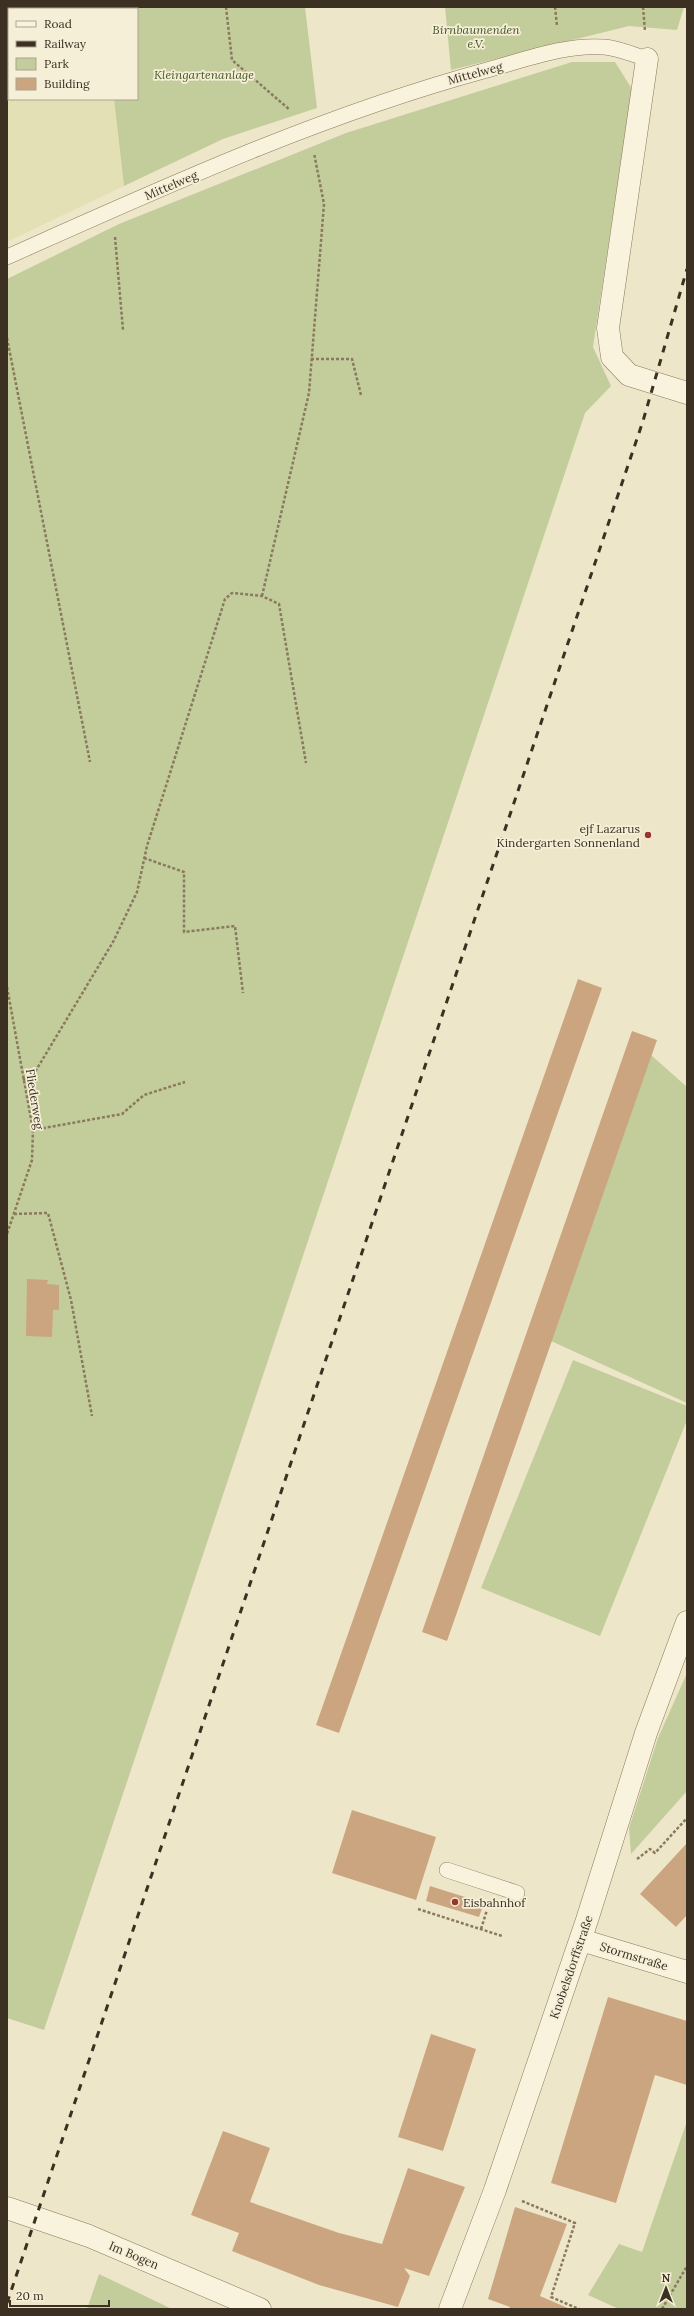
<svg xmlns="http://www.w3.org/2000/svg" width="694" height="2316" viewBox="0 0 694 2316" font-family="Lora,serif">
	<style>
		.farmland { fill: #e4e0b6 }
		.green { fill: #c3cd9c }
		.building { fill: #cba580 }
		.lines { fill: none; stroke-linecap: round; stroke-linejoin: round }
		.service-casing { stroke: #8a795e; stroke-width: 16 }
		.minor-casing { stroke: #8a795e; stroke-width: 23 }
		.path { stroke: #8a795e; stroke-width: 2.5; stroke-dasharray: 3 2; stroke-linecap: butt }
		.service { stroke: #f9f2dc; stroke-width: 15 }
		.minor { stroke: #f9f2dc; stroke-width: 22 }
		.rail { stroke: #3b3021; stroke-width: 3; stroke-dasharray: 7 7; stroke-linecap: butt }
		.poi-dot { fill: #98362e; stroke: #f6efd8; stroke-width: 1.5 }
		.labels { text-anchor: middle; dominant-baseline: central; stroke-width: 3.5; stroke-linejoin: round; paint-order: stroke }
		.park-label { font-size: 12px; font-style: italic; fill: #485728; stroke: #f6efd8 }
		.street-label { font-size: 12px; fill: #3b3021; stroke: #f6efd8 }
		.poi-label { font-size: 12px; fill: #3b3021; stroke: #f6efd8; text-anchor: end }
	</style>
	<rect width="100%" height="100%" fill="#eee6c9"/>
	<!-- farmland -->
	<path class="farmland" d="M7,7H102V9H9V99H114L124,186L7,242Z"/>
	<!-- green -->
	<path class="green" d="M102,7H305L317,108L223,139L124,186L114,99H137V9H102Z
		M445,7H684L677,30L629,26L451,70Z
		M572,62H615L632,89L593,347L611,386L585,413L44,2030L7,2018V279L119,224L346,133Z
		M651,1055L687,1087V1403L551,1341Z
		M573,1360L687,1406V1420L600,1636L481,1588Z
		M687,1673V1791L631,1854L629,1828L658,1738Z
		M687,2121V2309H619L588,2295L619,2244L642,2252Z
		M99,2274L172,2309H87Z"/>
	<!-- building -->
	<path class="building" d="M578,979L602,988L339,1733L316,1725Z
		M632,1031L657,1040L447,1641L422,1632Z
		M27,1279L48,1280L47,1284L59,1285V1310H53L52,1337L26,1336Z
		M352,1810L436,1837L416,1900L332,1873Z
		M687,1843V1915L676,1927L640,1894Z
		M430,1886L484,1903L479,1917L426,1901Z
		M608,1997L687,2021V2085L655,2075L616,2203L551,2183Z
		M431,2034L476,2049L443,2151L398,2137Z
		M223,2131L270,2148L250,2202L339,2233L382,2244L408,2168L465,2187L429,2276L404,2268L410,2276L398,2307L319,2285L232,2251L239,2233L191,2215Z
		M515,2207L567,2224L540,2296L570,2309H509L510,2307L488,2299Z"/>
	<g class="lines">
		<defs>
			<path id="service" d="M7,257C164,187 321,115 487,70C524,60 565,44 604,47C618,48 634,55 647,59
				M447,1870L517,1893"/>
			<path id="minor" d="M647,59L608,328L612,357L629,375L687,393
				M581,1940L687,1972
				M7,2208L89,2236L260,2309
				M450,2309L495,2190L587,1920L646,1733L687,1622"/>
		</defs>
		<!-- service casing -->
		<use href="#service" class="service-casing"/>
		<!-- minor casing -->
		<use href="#minor" class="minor-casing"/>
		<!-- path -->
		<path class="path" d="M226,7L232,60L290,110
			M555,7L557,26
			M643,7L645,31
			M115,237L123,330
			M7,338L90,762
			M311,359H352L361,395
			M262,596L309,393L324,204L314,153
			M144,858L184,872V932L235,926L243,993
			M7,987L33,1130L32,1160L7,1234
			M23,1080L35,1072L113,942L137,892L147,846L225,599L232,593L262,596L279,604L306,763
			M33,1130L122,1114L144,1095L185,1082
			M14,1214L48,1213L71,1300L92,1416
			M637,1859L650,1849L655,1853L687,1818
			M418,1909L502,1936
			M481,1929L487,1910
			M522,2201L575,2223L551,2297L579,2309
			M662,2309L687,2266"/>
		<!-- service -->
		<use href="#service" class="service"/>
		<!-- minor -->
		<use href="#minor" class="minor"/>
		<!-- rail -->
		<path class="rail" d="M7,2303L643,421L687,269"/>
	</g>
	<!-- markers -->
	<g class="poi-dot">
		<circle cx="648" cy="835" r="4"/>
		<circle cx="455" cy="1902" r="4"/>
	</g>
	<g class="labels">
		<!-- park labels -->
		<g class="park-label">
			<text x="476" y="29">Birnbaumenden<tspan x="476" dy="14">e.V.</tspan></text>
			<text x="204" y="74">Kleingartenanlage</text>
		</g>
		<!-- street labels -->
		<g class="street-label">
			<text transform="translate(475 73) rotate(-15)">Mittelweg</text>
			<text transform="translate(171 185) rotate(-23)">Mittelweg</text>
			<text transform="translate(35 1099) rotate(81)">Fliederweg</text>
			<text transform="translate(634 1956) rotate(17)">Stormstraße</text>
			<text transform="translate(571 1967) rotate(-71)">Knobelsdorffstraße</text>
			<text transform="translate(134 2255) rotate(23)">Im Bogen</text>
		</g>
		<!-- poi labels -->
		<g class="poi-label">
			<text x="640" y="828">ejf Lazarus<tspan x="640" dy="14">Kindergarten Sonnenland</tspan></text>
			<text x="463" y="1902" text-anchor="start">Eisbahnhof</text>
		</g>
	</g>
	<!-- border -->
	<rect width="694" height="2316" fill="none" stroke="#3b3021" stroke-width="16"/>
	<!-- legend -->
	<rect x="8" y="8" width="130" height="92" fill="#f6efd8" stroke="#aba38f"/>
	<rect x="16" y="21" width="20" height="6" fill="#f9f2dc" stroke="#aba38f"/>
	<text x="44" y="28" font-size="12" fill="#3b3021">Road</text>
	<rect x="16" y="41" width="20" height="6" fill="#3b3021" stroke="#aba38f"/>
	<text x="44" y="48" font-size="12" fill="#3b3021">Railway</text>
	<rect x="16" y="58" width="20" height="12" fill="#c3cd9c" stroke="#aba38f"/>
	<text x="44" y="68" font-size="12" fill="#3b3021">Park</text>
	<rect x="16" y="78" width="20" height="12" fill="#cba580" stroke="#aba38f"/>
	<text x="44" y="88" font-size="12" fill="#3b3021">Building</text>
	<!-- north arrow -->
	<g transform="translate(666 2288)" stroke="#f6efd8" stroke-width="3" paint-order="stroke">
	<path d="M0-3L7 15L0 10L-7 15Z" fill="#3b3021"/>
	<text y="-6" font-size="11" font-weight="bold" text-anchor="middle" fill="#3b3021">N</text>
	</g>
	<!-- scale -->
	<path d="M10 2300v6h99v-6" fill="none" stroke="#3b3021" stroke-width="2"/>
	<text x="16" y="2300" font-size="12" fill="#3b3021" stroke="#f6efd8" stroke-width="3" paint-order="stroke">20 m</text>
</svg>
